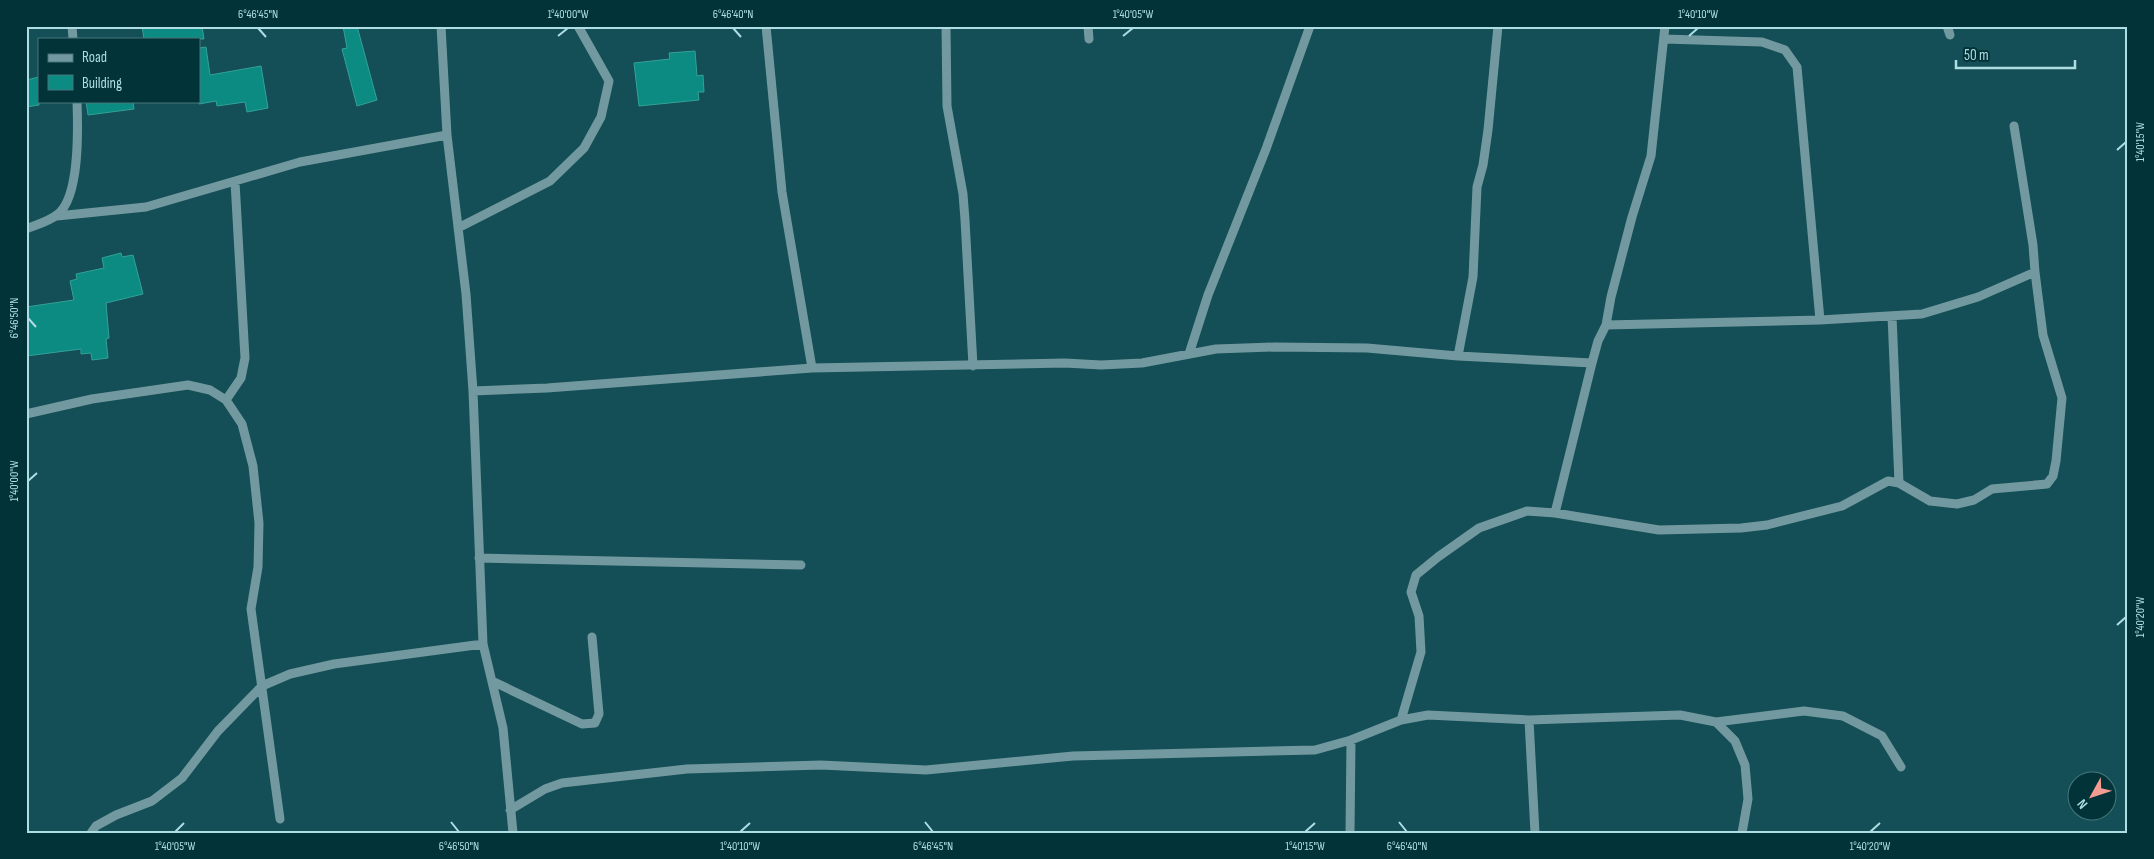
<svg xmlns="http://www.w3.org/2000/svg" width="2154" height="859" viewBox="0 0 2154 859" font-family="'Sofia Sans Condensed',sans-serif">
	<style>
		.building { fill: #0b8b82; stroke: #33a298 }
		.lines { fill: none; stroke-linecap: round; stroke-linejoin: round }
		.minor { stroke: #72999f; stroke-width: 9 }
		.ticks { fill: none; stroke: #afdde4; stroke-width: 2 }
		.neatline { fill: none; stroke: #afdde4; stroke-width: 2 }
		.ticks-label { font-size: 12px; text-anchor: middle; fill: #afdde4 }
	</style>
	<rect width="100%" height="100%" fill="#144e56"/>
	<!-- building -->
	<path class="building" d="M142,26H202L204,39H144Z
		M343,26H357L377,100L357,106L342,49L347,48Z
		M206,47L210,75L261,66L268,108L247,112L245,102L217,106L216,101L199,104V48Z
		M695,51L697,76L703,75L704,92H698L699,100L639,106L634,63L670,59L669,53Z
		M39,77V105L26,107V80Z
		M86,101H133L134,109L88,115Z
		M121,253L122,257L133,255L143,294L106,303L109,338L106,339L108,358L92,360L91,353L81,354V349L26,356V307L74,300L70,281L77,279L76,274L104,268L102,258Z"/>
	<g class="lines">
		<!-- minor -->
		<path class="minor" d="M72,26L73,39
			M441,26L447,135L466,294L473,391L483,644L503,728L513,833
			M766,26L782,192L812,368
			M946,26L947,106L963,194L965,220L973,366
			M1088,26L1089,39
			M1947,26L1950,35
			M1664,39L1762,42L1785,50L1797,67L1820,320
			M57,216L146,207L300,162L447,135
			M458,228L550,181L584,148L601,117L609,81L578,26
			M26,229C36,225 50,221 58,214C80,196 78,129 77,101
			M1892,316L1899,483
			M1606,325L1820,320L1922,314L1978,297L2035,272L2033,245L2014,126
			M1189,354L1208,295L1266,149L1310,26
			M1458,356L1473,277L1477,187L1483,165L1488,130L1498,26
			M473,391L547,388L812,368L1065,363L1101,365L1142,363L1216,349L1275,347L1367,348L1458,356L1592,363L1598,341L1606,325L1611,297L1632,217L1651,156L1665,26
			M226,400L241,378L245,358L235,182
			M26,414L92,399L188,385L210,390L226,400L242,424L253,466L259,523L258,567L251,609L280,819
			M1555,513L1592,363
			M479,558L801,565
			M492,681L582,724L595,723L599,714L592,637
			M1401,720L1421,652L1419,616L1411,592L1416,575L1438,557L1479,528L1527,511L1555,513L1659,530L1741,528L1767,525L1842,506L1888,481L1899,483L1930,501L1957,504L1974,500L1992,489L2047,484L2053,476L2056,461L2062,398L2043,335L2035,272
			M1529,720L1535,833
			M1716,722L1804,711L1843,716L1882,736L1901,767
			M510,810L545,789L562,783L687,769L821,765L926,770L1073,756L1315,750L1351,740L1401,720L1428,715L1529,720L1680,715L1716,722L1735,741L1745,765L1748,799L1742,833
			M91,833L96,826L116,815L152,801L182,778L218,731L262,686L290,674L334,664L483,644
			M1350,833L1351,740"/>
	</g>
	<!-- ticks -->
	<path class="ticks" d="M258,28L266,37M733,28L741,37M558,36L568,28M1123,36L1133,28M1689,36L1698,28M2117,150L2126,142M28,318L36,327M28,481L37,473M2117,625L2126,617M451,822L459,832M925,822L933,832M1399,822L1407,832M175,832L184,823M740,832L750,823M1305,832L1315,823M1870,832L1880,823"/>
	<!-- border -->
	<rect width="2154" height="859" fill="none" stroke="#023338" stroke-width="55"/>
	<!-- legend -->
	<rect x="38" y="38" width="162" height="65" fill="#023338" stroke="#47777d"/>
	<rect x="48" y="54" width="25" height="8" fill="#72999f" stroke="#47777d"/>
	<text x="82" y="62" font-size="15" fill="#afdde4">Road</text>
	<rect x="48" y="75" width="25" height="15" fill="#0b8b82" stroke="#47777d"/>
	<text x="82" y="88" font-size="15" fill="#afdde4">Building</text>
	<!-- north arrow -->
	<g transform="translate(2092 796) rotate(230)"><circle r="24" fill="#023338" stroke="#47777d"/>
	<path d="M0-4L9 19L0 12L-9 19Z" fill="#f59c92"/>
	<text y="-8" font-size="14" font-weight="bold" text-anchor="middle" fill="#afdde4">N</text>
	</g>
	<!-- scale -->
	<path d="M1956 60v8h119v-8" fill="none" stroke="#afdde4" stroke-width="2.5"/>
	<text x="1964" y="60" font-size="15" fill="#afdde4" stroke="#023338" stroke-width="4" paint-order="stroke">50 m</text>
	<rect x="28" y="28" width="2098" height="804" class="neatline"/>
	<g class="ticks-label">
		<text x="258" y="18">6°46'45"N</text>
		<text x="568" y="18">1°40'00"W</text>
		<text x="733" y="18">6°46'40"N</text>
		<text x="1133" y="18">1°40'05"W</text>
		<text x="1698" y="18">1°40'10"W</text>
		<text transform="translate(2140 142) rotate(-90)" y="4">1°40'15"W</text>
		<text transform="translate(14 318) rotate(-90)" y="4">6°46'50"N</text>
		<text transform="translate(14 481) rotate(-90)" y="4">1°40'00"W</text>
		<text transform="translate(2140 617) rotate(-90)" y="4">1°40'20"W</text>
		<text x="175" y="850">1°40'05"W</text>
		<text x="459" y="850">6°46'50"N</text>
		<text x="740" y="850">1°40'10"W</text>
		<text x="933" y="850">6°46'45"N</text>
		<text x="1305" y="850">1°40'15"W</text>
		<text x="1407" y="850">6°46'40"N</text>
		<text x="1870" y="850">1°40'20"W</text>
	</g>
</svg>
